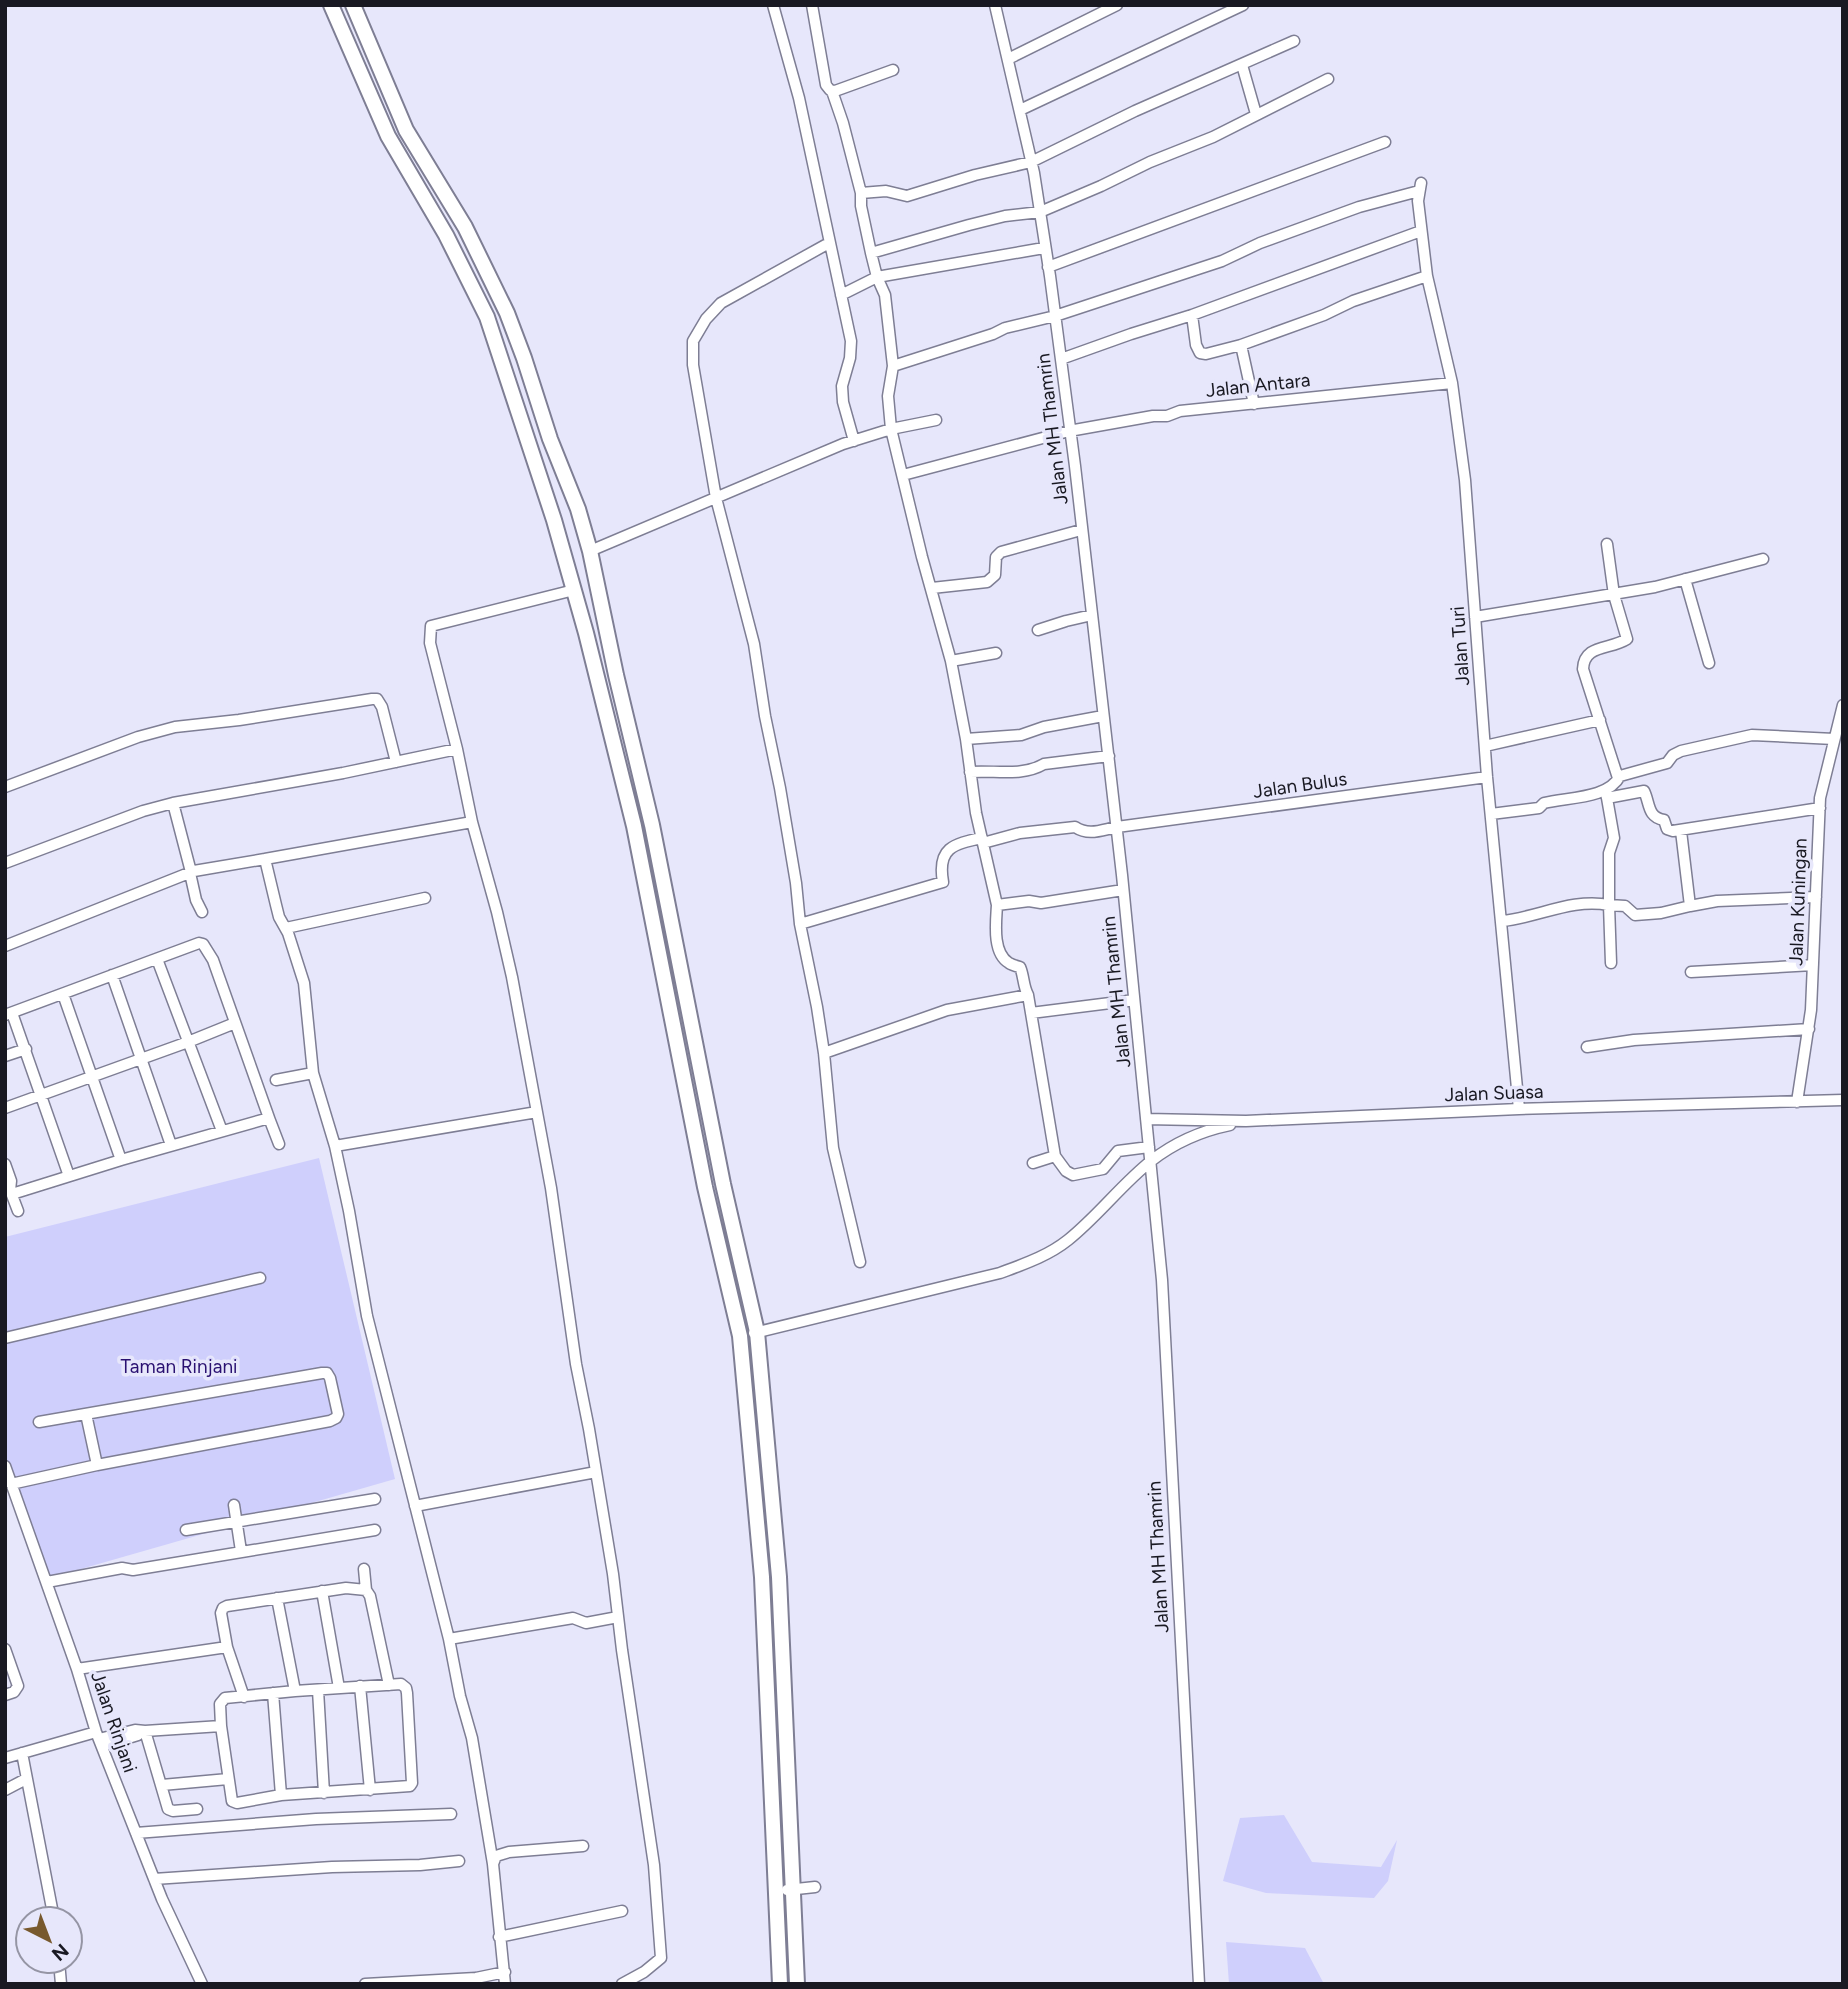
<svg xmlns="http://www.w3.org/2000/svg" width="1848" height="1989" viewBox="0 0 1848 1989" font-family="Figtree,sans-serif">
	<style>
		.green { fill: #cfcffc }
		.lines { fill: none; stroke-linecap: round; stroke-linejoin: round }
		.minor-casing { stroke: #7e7e94; stroke-width: 13 }
		.highway-casing { stroke: #7e7e94; stroke-width: 18 }
		.minor { stroke: #fff; stroke-width: 10 }
		.highway { stroke: #fff; stroke-width: 14 }
		.labels { text-anchor: middle; dominant-baseline: central; stroke-width: 7; stroke-linejoin: round; paint-order: stroke }
		.street-label { font-size: 19px; fill: #191922; stroke: #e7e7fb }
		.park-label { font-size: 19px; fill: #2a1171; stroke: #e7e7fb }
	</style>
	<rect width="100%" height="100%" fill="#e7e7fb"/>
	<!-- green -->
	<path class="green" d="M319,1158L395,1479L46,1579L5,1460V1237Z
		M1284,1815L1312,1862L1381,1867L1397,1840L1388,1881L1374,1898L1266,1893L1223,1881L1240,1818Z
		M1226,1942L1305,1948L1324,1984H1229Z"/>
	<g class="lines">
		<defs>
			<path id="minor" d="M773,5L799,98L851,341L850,358L842,386L843,402L854,441
				M812,5L826,85L830,90L835,91L893,70
				M995,5L1034,173L1050,276L1075,466L1122,875L1162,1280L1199,1984
				M1008,59L1117,5
				M1242,65L1256,114
				M832,91L843,123L861,193V206L871,253L877,277L885,295L893,366L888,396L891,429L922,557L951,661L966,739L976,813L997,905
				M1020,110L1243,5
				M1421,183L1418,201L1427,276L1452,383L1465,480L1487,777L1519,1109
				M861,193L886,191L907,196L975,175L1031,162L1135,111L1294,41
				M829,243L721,303L706,319L693,341V365L716,498L754,644L765,716L780,788L796,883L800,924L817,1007L824,1053L833,1148L860,1262
				M871,253L969,225L1005,216L1040,212L1101,186L1150,162L1213,137L1328,79
				M1048,267L1385,142
				M841,295L877,277L1044,248
				M1192,315L1196,345L1200,353L1206,354L1241,345
				M1061,359L1131,334L1192,315L1421,231
				M893,366L993,334L1005,328L1055,316L1222,261L1260,243L1359,207L1419,191
				M1254,404L1241,345L1324,315L1353,301L1427,276
				M903,475L1069,431L1153,416H1167L1180,411L1452,383
				M1607,544L1614,595L1627,639C1610,650 1584,644 1583,669L1618,778
				M590,551L843,444L891,429L936,420
				M1685,579L1709,663
				M932,588L987,582L995,575L996,557L1001,552L1081,530
				M574,590L431,626L430,643L457,749L472,822L497,912L512,977L551,1188L576,1364L589,1429L613,1574L622,1650L654,1865L661,1958L644,1972L622,1984
				M1475,617L1655,587L1763,559
				M1038,630L1066,621L1092,615
				M951,661L996,653
				M966,739L1021,735L1044,727L1103,716
				M1485,746L1600,720
				M970,772C995,770 1022,777 1044,764L1109,756
				M5,787L138,737L175,727L239,720L372,699H377L382,707L396,762
				M1605,790L1607,798L1644,791C1650,803 1647,817 1664,820L1667,829L1673,831L1820,808
				M173,803L191,872
				M1491,814L1539,808L1544,803C1568,797 1608,799 1620,776L1667,763L1673,755L1681,751L1752,735L1834,739
				M472,822L265,859L276,905L279,917L288,933L304,983L313,1073L335,1146L349,1211L367,1316L449,1639L460,1696L472,1738L493,1864L505,1984
				M1681,831L1690,906L1717,901L1816,897
				M983,843L1020,833L1075,827C1089,836 1101,830 1117,827L1487,777
				M5,863L143,811L173,803L343,773L457,749
				M190,873L196,900L202,912
				M1123,890L1041,903L1029,901L997,905C996,922 992,953 1009,963C1012,965 1016,966 1020,967C1024,976 1023,986 1028,995L1055,1156L1066,1171L1073,1175L1103,1169L1118,1151L1149,1147
				M1502,921C1540,917 1571,898 1609,905V853L1614,838L1607,798
				M800,924L943,882C937,848 953,844 982,838
				M286,928L425,898
				M5,946L194,871L265,859
				M157,959L222,1131
				M1611,963L1609,905L1625,906L1635,915L1661,913L1690,906
				M1691,972L1813,965
				M112,975L171,1145
				M63,994L121,1160
				M12,1013L69,1176
				M1031,1013L1134,1000
				M5,1015L199,943L203,944L213,960L269,1118L121,1160L12,1194
				M1587,1047L1634,1040L1809,1029
				M824,1053L947,1010L1028,995
				M5,1056L26,1049
				M276,1080L313,1073
				M1797,1102L1811,1010L1820,798L1843,705
				M5,1108L188,1042L235,1023
				M269,1118L279,1144
				M1146,1119L1246,1121L1519,1109L1843,1100
				M335,1146L537,1112
				M1033,1163L1055,1156
				M5,1164L11,1181L10,1190
				M5,1185L10,1190L18,1211
				M754,1333L1000,1273C1024,1264 1048,1256 1068,1240C1098,1216 1121,1185 1151,1161C1174,1143 1201,1131 1230,1125
				M5,1338L260,1278
				M86,1414L97,1465
				M5,1466L77,1669L96,1732L162,1899L202,1984
				M11,1484L97,1465L330,1421L336,1418L338,1414L330,1378L327,1373H322L39,1422
				M234,1505L241,1551
				M415,1506L596,1472
				M186,1530L375,1499
				M364,1569L366,1590
				M47,1582L122,1568L133,1570L375,1530
				M322,1591L339,1688
				M277,1598L295,1691
				M449,1639L573,1618L586,1623L618,1617
				M227,1647L244,1697
				M5,1649L18,1686L14,1692L5,1695
				M77,1669L227,1647L221,1613L223,1608L227,1606L346,1588L366,1590L370,1596L389,1685
				M401,1684L406,1688L407,1693L412,1783L410,1786L281,1795L237,1803L232,1801L221,1726L220,1704L225,1698L295,1691Z
				M360,1686L370,1790
				M318,1690L324,1793
				M273,1693L281,1795
				M145,1731L168,1809L173,1811L197,1809
				M99,1739L135,1730L145,1731L221,1726
				M102,1746L138,1735
				M22,1753L54,1919
				M5,1758L96,1732
				M162,1785L228,1779
				M5,1790L26,1779
				M136,1833L316,1819L451,1814
				M493,1864L496,1856L509,1852L583,1846
				M154,1879L332,1867L420,1865L459,1861
				M787,1890L815,1887
				M499,1937L622,1911
				M59,1961L61,1984
				M365,1984L476,1978L505,1972"/>
			<path id="highway" d="M331,5L388,136L446,235L487,317L554,520L586,633L634,826L705,1187L740,1336L762,1577L780,1984
				M353,5L406,130L465,227L507,313L524,358L550,439L578,509L590,551L616,675L652,825L723,1184L757,1332L779,1577L797,1984"/>
		</defs>
		<!-- minor casing -->
		<use href="#minor" class="minor-casing"/>
		<!-- highway casing -->
		<use href="#highway" class="highway-casing"/>
		<!-- minor -->
		<use href="#minor" class="minor"/>
		<!-- highway -->
		<use href="#highway" class="highway"/>
	</g>
	<g class="labels">
		<!-- street labels -->
		<g class="street-label">
			<text transform="translate(1258 385) rotate(-6)">Jalan Antara</text>
			<text transform="translate(1052 429) rotate(-97)">Jalan MH Thamrin</text>
			<text transform="translate(1460 646) rotate(-94)">Jalan Turi</text>
			<text transform="translate(1300 785) rotate(-8)">Jalan Bulus</text>
			<text transform="translate(1798 902) rotate(-88)">Jalan Kuningan</text>
			<text transform="translate(1116 992) rotate(-96)">Jalan MH Thamrin</text>
			<text transform="translate(1494 1093) rotate(-2)">Jalan Suasa</text>
			<text transform="translate(1158 1557) rotate(-93)">Jalan MH Thamrin</text>
			<text transform="translate(114 1722) rotate(71)">Jalan Rinjani</text>
		</g>
		<!-- park labels -->
		<g class="park-label">
			<text x="179" y="1366">Taman Rinjani</text>
		</g>
	</g>
	<!-- border -->
	<rect width="1848" height="1989" fill="none" stroke="#191922" stroke-width="14"/>
	<!-- north arrow -->
	<g transform="translate(49 1940) rotate(138)"><circle r="33" fill="#e7e7fb" stroke="#9595a4" stroke-width="2"/>
	<path d="M0-5L12 26L0 18L-12 26Z" fill="#78592e"/>
	<text y="-10" font-size="19" font-weight="bold" text-anchor="middle" fill="#191922">N</text>
	</g>
</svg>
